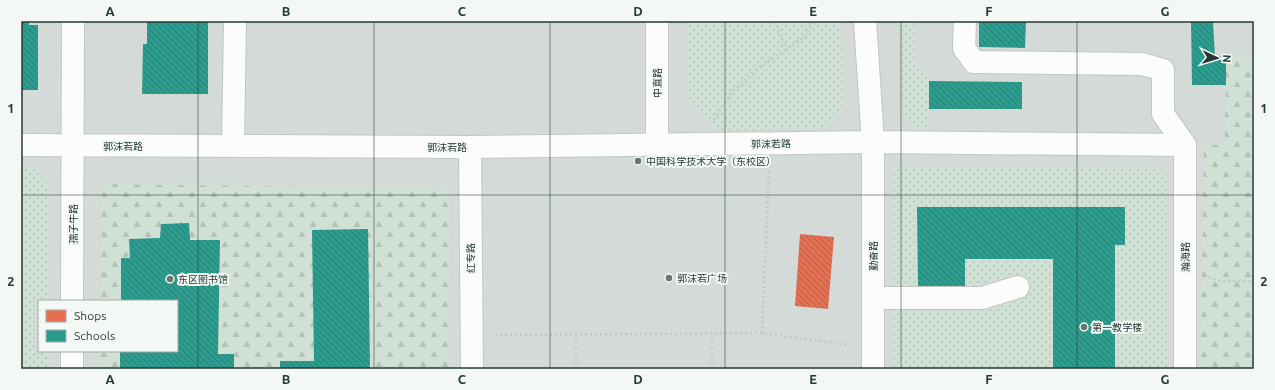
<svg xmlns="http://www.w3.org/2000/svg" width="1275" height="390" viewBox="0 0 1275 390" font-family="Ubuntu,'Noto Sans SC',sans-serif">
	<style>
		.built { fill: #d3dad7; fill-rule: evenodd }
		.grass { fill: url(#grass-dots) }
		.forest { fill: url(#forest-firs) }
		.shops { fill: url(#shops-back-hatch) }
		.schools { fill: url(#schools-back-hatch) }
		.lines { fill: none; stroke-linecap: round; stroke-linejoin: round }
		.minor-casing { stroke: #c2c6c4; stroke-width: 24 }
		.path { stroke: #c2c9c5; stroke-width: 2.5; stroke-dasharray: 2 3; stroke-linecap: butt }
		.minor { stroke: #fbfcfb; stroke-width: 22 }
		.grid { fill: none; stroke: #253a35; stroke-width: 1; stroke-opacity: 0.55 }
		.poi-dot { fill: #687773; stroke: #f3f8f5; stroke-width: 1.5 }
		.labels { text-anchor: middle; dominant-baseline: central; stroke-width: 4; stroke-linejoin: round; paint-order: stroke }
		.street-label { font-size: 10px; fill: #253a35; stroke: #f3f8f5 }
		.poi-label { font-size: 10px; fill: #253a35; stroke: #f3f8f5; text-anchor: start }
		.neatline { fill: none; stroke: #253a35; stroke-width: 1.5 }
		.grid-label { font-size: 13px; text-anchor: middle; font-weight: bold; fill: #253a35 }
	</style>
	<defs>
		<pattern id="grass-dots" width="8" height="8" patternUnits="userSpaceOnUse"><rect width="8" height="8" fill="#d0e0d5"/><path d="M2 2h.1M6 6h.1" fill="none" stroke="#b2c1b7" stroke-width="1.8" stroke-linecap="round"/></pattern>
		<pattern id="forest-firs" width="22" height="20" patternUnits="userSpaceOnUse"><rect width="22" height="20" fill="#d0e0d5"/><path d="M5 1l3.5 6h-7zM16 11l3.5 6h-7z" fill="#b2c1b7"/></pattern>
		<pattern id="shops-back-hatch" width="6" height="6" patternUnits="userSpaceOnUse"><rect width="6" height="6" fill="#e76f51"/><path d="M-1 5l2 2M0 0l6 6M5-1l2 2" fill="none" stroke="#bb5c44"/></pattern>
		<pattern id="schools-back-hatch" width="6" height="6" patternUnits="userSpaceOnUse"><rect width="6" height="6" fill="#2a9d8f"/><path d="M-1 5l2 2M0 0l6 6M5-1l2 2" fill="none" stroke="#248176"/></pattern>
	</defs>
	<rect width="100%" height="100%" fill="#e5e9e7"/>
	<!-- built -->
	<path class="built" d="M21,21H1254V369H21ZM39,301H177V351H39Z"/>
	<!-- grass -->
	<path class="grass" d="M687,21H842L844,108L827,126L810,129L717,132L690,99Z
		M898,21H916V65L929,81L928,129L913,125L902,112Z
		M893,166L1166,170L1167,369H892Z
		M21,168H33L47,183V301H39V351H47V369H21Z"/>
	<!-- forest -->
	<path class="forest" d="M1226,57L1254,58V369H1201L1204,146L1225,144Z
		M102,184L450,189L448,369H101V351H177V301H101Z"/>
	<!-- shops -->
	<path class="shops" d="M800,234L834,237L828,309L795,306Z"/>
	<!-- schools -->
	<path class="schools" d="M21,21H29V25H38V90H21Z
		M147,21H208V94H142L143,44H147Z
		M979,21H1026L1025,48L979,47Z
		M1191,21H1221L1213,23L1215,56L1226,57V85H1192Z
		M929,81L1022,82V109H929Z
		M917,207H1125V245H1115V369H1053V259H965V286H918Z
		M189,223L190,240H220L218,354H234V369H120V351H177V301H121V258H130L129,239L160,238L161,224Z
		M368,229L370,369H280V361H314L312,230Z"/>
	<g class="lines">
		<defs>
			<path id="minor" d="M865,21L873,142V369
				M965,21L964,48L974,62L1142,64L1163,70V114L1185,145
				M21,145L470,147L873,142L1185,145
				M657,145V21
				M1185,145V369
				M233,146L235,21
				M470,147L472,369
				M874,298H982L1018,287
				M72,301L73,21
				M72,369V351"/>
		</defs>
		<!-- minor casing -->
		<use href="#minor" class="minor-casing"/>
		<!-- path -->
		<path class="path" d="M774,21L787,49
			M714,120L732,92L756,70L804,37L815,21
			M1209,277L1221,281H1254
			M762,333L769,168
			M495,335L762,333L849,345
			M576,369V335
			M712,369V333"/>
		<!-- minor -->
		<use href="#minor" class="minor"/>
	</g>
	<!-- grid -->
	<path class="grid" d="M198,21V369M374,21V369M550,21V369M725,21V369M901,21V369M1077,21V369M21,195H1254"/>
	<!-- markers -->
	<g class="poi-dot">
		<circle cx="638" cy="161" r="4"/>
		<circle cx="669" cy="278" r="4"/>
		<circle cx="170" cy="279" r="4"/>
		<circle cx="1084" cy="327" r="4"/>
	</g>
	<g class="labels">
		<!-- street labels -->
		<g class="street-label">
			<text transform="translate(657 83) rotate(-90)">中直路</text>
			<text transform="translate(771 144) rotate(-1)">郭沫若路</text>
			<text x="123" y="146">郭沫若路</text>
			<text x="447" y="147">郭沫若路</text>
			<text transform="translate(73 224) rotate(-90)">孺子牛路</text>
			<text transform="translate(873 256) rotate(-90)">勤奋路</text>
			<text transform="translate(1185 257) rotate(-90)">瀚海路</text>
			<text transform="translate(471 258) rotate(-91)">红专路</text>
		</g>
		<!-- poi labels -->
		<g class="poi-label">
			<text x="646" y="161">中国科学技术大学（东校区）</text>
			<text x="677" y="278">郭沫若广场</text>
			<text x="178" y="279">东区图书馆</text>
			<text x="1092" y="327">第一教学楼</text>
		</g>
	</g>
	<!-- border -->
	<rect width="1275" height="390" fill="none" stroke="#f3f8f5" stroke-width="44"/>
	<!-- legend -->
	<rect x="38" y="300" width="140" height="52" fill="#f3f8f5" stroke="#a1aca8"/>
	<rect x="46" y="310" width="20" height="12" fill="#e76f51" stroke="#a1aca8"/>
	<text x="74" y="320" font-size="12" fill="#253a35">Shops</text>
	<rect x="46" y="330" width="20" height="12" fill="#2a9d8f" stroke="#a1aca8"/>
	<text x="74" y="340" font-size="12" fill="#253a35">Schools</text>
	<!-- north arrow -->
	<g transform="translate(1217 58) rotate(94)" stroke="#f3f8f5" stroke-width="3" paint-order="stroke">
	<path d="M0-3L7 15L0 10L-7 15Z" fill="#253a35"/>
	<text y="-6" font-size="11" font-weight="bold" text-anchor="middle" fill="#253a35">N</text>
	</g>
	<rect x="22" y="22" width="1231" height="346" class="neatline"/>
	<g class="grid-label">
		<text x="110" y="16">A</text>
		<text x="286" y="16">B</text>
		<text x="462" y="16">C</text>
		<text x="638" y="16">D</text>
		<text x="813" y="16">E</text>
		<text x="989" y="16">F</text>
		<text x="1165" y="16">G</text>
		<text x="11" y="113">1</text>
		<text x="1264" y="113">1</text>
		<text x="11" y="286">2</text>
		<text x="1264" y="286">2</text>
		<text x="110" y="384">A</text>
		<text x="286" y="384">B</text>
		<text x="462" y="384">C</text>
		<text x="638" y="384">D</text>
		<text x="813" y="384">E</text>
		<text x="989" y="384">F</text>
		<text x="1165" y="384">G</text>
	</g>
</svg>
